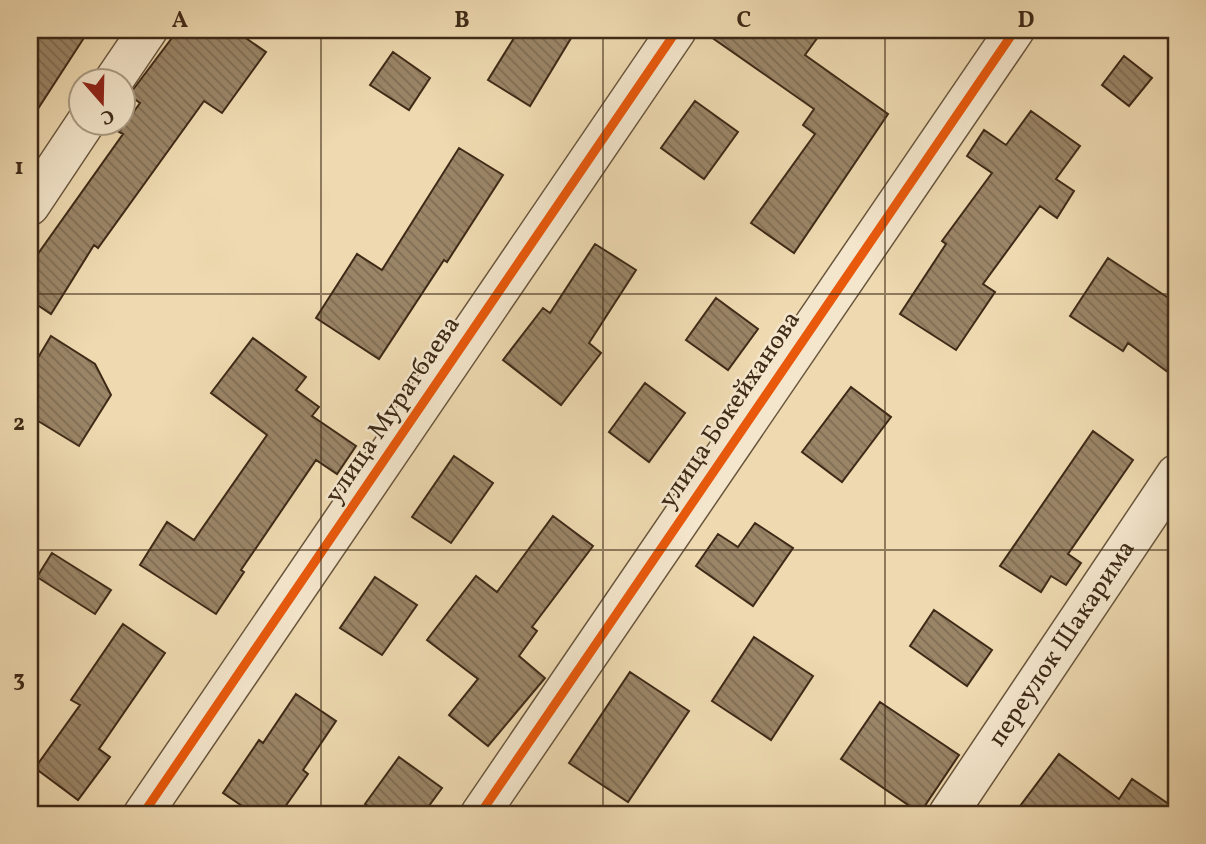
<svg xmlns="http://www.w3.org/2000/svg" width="1206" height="844" viewBox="0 0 1206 844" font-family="Vollkorn,serif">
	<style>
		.building { fill: url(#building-back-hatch); stroke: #3e2a17; stroke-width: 2 }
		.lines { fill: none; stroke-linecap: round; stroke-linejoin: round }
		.minor-casing { stroke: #6a563d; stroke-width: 41 }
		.minor { stroke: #f4e6cc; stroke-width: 38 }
		.cycleway-casing { stroke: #f4e6cc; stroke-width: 13 }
		.cycleway { stroke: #e8590c; stroke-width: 9 }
		.grid { fill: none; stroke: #3e2a17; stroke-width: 2; stroke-opacity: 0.55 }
		.labels { text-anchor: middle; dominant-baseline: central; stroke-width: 5; stroke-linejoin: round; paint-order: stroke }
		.street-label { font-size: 26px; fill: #3e2a17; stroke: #f4e6cc }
		.neatline { fill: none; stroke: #3e2a17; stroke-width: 2.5 }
		.grid-label { font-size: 23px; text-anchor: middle; font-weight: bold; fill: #3e2a17 }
	</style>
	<defs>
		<pattern id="building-back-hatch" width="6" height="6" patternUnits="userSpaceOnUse" patternTransform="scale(1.75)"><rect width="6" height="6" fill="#9a8567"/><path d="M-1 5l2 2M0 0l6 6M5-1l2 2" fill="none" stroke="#7f6d54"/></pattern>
	</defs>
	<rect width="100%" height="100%" fill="#eed9b0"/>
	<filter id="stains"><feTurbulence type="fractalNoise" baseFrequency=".00286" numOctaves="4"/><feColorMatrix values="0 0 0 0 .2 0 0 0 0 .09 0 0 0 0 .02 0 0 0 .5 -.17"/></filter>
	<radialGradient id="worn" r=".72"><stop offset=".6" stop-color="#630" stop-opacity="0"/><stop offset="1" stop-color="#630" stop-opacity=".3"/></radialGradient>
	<!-- building -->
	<path class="building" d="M30,30H89L30,121Z
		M178,30H234L266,52L222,113L204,101L98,248L94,245L51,314L30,300V265L123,134L119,132L140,103L129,95Z
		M519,30H576L530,106L488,80Z
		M701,30H823L805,55L888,114L794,253L751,223L815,134L803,125L814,109Z
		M393,52L430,78L409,110L370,85Z
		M1124,56L1152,78L1129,106L1102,85Z
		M695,101L738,132L704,179L661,148Z
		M1031,111L1080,146L1056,179L1074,191L1057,218L1040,206L983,284L995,292L956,350L900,314L946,244L942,241L992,173L967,156L984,130L1006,145Z
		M459,148L503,175L447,262L444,260L379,359L316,318L357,254L382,270Z
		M595,244L636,270L589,343L601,353L561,405L503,360L543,308L550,313Z
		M1108,258L1176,303V378L1128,343L1123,351L1070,316Z
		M716,298L758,329L728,370L686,340Z
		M51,336L95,364L111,395L79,446L30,416V371Z
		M253,338L306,377L296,390L319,407L312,416L356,446L337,474L316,460L241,570L244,572L216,614L140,565L167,522L194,540L267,435L211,393Z
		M645,383L685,413L649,462L609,432Z
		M851,387L891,417L842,482L802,452Z
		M1093,431L1133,460L1068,554L1081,563L1066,585L1051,576L1041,592L1000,566Z
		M454,456L493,483L451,543L412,517Z
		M553,516L593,546L532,627L537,631L519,656L545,678L488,746L449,715L478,679L427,640L476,576L497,592Z
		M755,523L793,548L753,606L696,566L718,534L738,547Z
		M52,553L111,590L95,614L37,577Z
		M375,577L417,605L382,655L340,628Z
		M934,610L992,650L967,686L910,646Z
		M123,624L165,653L99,749L110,757L78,800L35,768L80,705L71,700Z
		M754,637L813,676L771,740L712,701Z
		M630,672L689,711L628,802L569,763Z
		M296,694L336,721L303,770L308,774L280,814H254L223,793L259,740L263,743Z
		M880,702L959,755L920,813L841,759Z
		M1059,754L1119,799L1132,779L1176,809V814H1014Z
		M399,757L442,788L423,814H380L365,804Z"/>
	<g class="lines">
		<defs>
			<g id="minor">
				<path d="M114,80L148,30"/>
				<path d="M30,206L86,122"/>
				<path d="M143,814L677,30"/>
				<path d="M480,814L1015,30"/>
				<path id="s1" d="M948,814L1176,474"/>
			</g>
		</defs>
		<!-- minor casing -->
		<use href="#minor" class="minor-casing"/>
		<!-- minor -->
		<use href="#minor" class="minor"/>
		<defs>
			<path id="cycleway" d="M143,814L677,30
				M480,814L1015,30"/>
		</defs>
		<!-- cycleway casing -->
		<use href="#cycleway" class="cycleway-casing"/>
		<!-- cycleway -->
		<use href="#cycleway" class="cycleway"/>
	</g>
	<!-- grid -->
	<path class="grid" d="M321,30V814M603,30V814M885,30V814M30,294H1176M30,550H1176"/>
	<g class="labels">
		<!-- street labels -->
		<g class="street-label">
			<text transform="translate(393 410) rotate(-56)">улица Муратбаева</text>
			<text transform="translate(730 410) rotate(-56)">улица Бокейханова</text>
			<text stroke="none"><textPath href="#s1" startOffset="205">переулок Шакарима</textPath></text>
		</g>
	</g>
	<!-- margin -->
	<rect width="1206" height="844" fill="none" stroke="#eed9b0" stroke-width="77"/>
	<!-- north arrow -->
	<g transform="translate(102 102) rotate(160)"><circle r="33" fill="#f4e6cc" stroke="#ab9b84" stroke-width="2"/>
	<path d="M0-5L12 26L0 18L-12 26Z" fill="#8f2418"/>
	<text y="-10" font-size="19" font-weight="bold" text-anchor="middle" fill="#3e2a17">С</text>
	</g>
	<rect x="38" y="38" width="1130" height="768" class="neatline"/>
	<g class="grid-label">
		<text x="180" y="27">A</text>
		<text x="462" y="27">B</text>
		<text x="744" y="27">C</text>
		<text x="1026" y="27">D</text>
		<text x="19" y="174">1</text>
		<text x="19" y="430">2</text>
		<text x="19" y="686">3</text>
	</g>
	<rect width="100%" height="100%" filter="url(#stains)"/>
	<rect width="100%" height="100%" fill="url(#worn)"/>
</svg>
